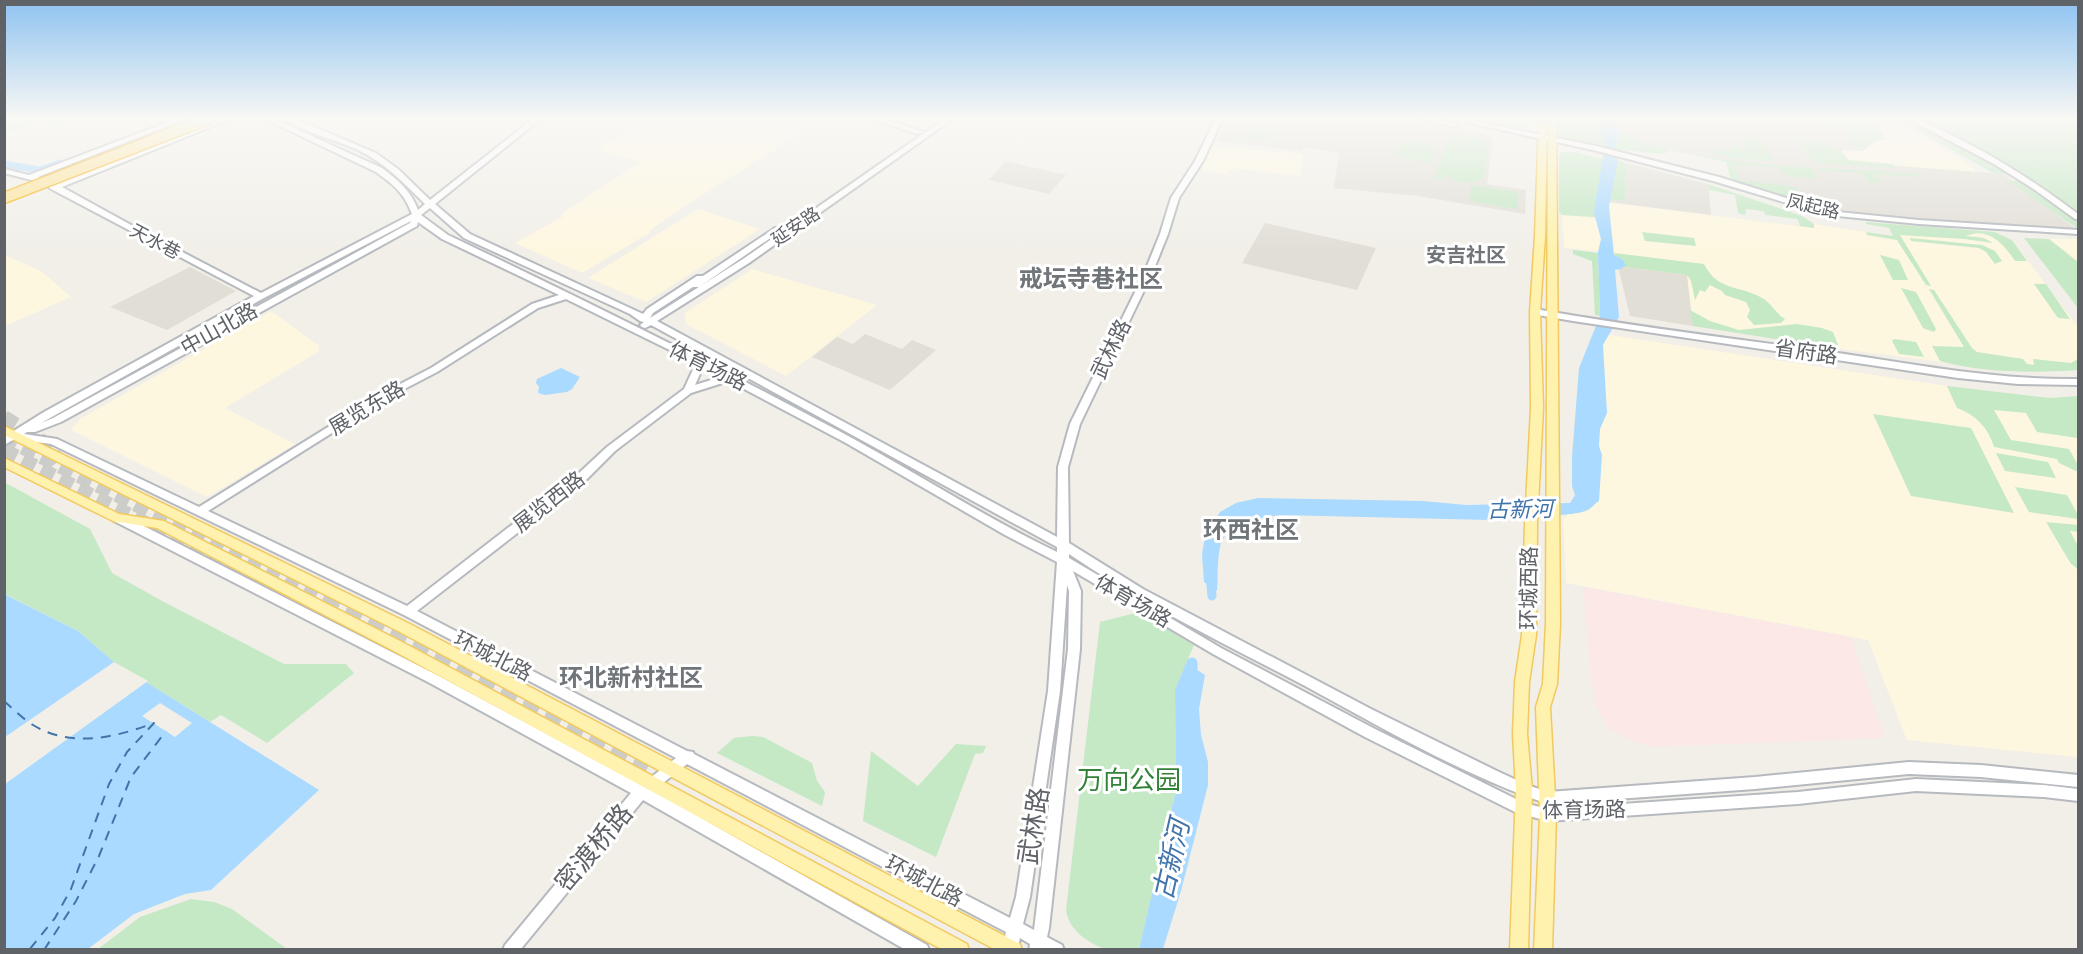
<svg xmlns="http://www.w3.org/2000/svg" width="2083" height="954" viewBox="0 0 2083 954" font-family="'Source Sans 3','Noto Sans SC',sans-serif">
	<style>
		.commercial { fill: #fef7e0 }
		.education { fill: #e1ded6 }
		.medical { fill: #fce8e6 }
		.green { fill: #c5e8c5 }
		.water { fill: #aadaff }
		.pier { fill: #f1efe8 }
		.lines { fill: none; stroke-linecap: round; stroke-linejoin: round }
		.canal-far2 { stroke: #aadaff; stroke-width: 7 }
		.canal-far1 { stroke: #aadaff; stroke-width: 9 }
		.canal { stroke: #aadaff; stroke-width: 11 }
		.ferry { stroke: #4174aa; stroke-width: 2; stroke-dasharray: 10 8; stroke-linecap: butt }
		.highway-tunnel-far1 { stroke: #ccccc8; stroke-width: 14; stroke-dasharray: 14 7; stroke-linecap: butt }
		.highway-tunnel { stroke: #ccccc8; stroke-width: 17; stroke-dasharray: 17 8; stroke-linecap: butt }
		.secondary-casing { stroke: #b6babf; stroke-width: 4 }
		.primary-casing { stroke: #f2c960; stroke-width: 3 }
		.secondary { fill: #fff; fill-rule: evenodd }
		.primary { fill: #fff2af; fill-rule: evenodd }
		.highway-bridge-casing { stroke: #f9ab00; stroke-width: 13; stroke-linecap: butt }
		.highway-bridge { stroke: #fde293; stroke-width: 10 }
		.labels { text-anchor: middle; dominant-baseline: central; stroke-width: 6; stroke-linejoin: round; paint-order: stroke }
		.far-street-label { font-size: 18px; fill: #5f6368; stroke: #fff }
		.far-quarter-label { font-size: 20px; font-weight: bold; fill: #70757a; stroke: #fff }
		.street-label { font-size: 21px; fill: #5f6368; stroke: #fff }
		.water-label { font-size: 22px; font-style: italic; fill: #4174aa; stroke: #fff }
		.quarter-label { font-size: 24px; font-weight: bold; fill: #70757a; stroke: #fff }
		.near-park-label { font-size: 26px; fill: #348238; stroke: #fff }
		.near-street-label { font-size: 26px; fill: #5f6368; stroke: #fff }
		.near-water-label { font-size: 27px; font-style: italic; fill: #4174aa; stroke: #fff }
	</style>
	<rect width="100%" height="100%" fill="#f1efe8"/>
	<!-- commercial -->
	<path class="commercial" d="M646,118H750L802,132L685,206L649,231L651,232L582,273L515,243L562,217L564,212L641,162L596,150Z
		M1872,124L1906,126L1972,166L1975,172L1846,162L1837,149H1861L1880,137Z
		M1211,146L1303,154L1300,176L1231,168L1227,174L1201,170Z
		M1605,202L1813,228L1814,224L1893,236L1889,228L2001,234L2012,240L2078,327V370L1961,360L1943,362L1832,348L1699,324L1618,266L1614,253L1564,248L1562,215L1607,219Z
		M698,209L760,229L646,302L588,278Z
		M2049,239H2078V262Z
		M5,255L41,271L71,297L5,326Z
		M752,269L877,305L786,376L686,324L685,313Z
		M271,311L319,346L318,352L225,408L295,444L207,497L71,430L80,419Z
		M1610,335L1947,386L1957,408L1973,406L2026,413L2037,432L2078,438V757L1907,740L1868,640L1566,583L1563,519L1576,508L1599,344Z"/>
	<!-- education -->
	<path class="education" d="M1228,118H1279L1306,123L1309,118H1407L1478,132L1490,136L1493,140L1487,184L1526,190L1525,214L1418,196L1334,188L1339,153L1303,147L1302,151L1217,141Z
		M1610,118H1806L1872,124L1880,137L1862,149L1863,151L1838,150L1846,162L2003,174L2076,229L1849,214L1822,210L1737,181L1728,161L1648,147L1614,136Z
		M1005,161L1066,175L1049,194L989,180Z
		M1626,163L1708,184L1711,215L1609,202L1610,200L1625,201Z
		M1265,223L1376,248L1357,290L1242,263Z
		M1618,266L1687,275L1693,326L1630,316Z
		M190,267L236,291L167,330L110,307Z
		M865,334L902,349L912,340L936,350L890,390L812,357L837,337L853,344Z"/>
	<!-- medical -->
	<path class="medical" d="M1583,587L1851,637L1885,738L1654,747L1631,741L1609,729L1596,706L1591,679Z"/>
	<!-- green -->
	<path class="green" d="M5,118H82L59,126L40,120L5,133Z
		M1466,118H1529V126L1523,128Z
		M1557,118H1599L1605,148L1558,137Z
		M1818,118H2078V218L2014,175L1993,173L1911,127L1916,126L1902,122L1908,125Z
		M1817,120L1839,122L1864,128L1862,123L1876,125L1886,140H1878L1863,150H1857L1845,128L1820,126Z
		M1250,127L1276,131L1274,139L1264,138L1263,142L1238,139L1240,134H1247Z
		M1621,131L1629,132C1638,154 1783,167 1811,168L1819,179L1786,176L1779,168L1732,164L1740,180L1796,187L1805,202L1836,206L1839,212L1822,210L1734,181L1730,176L1726,162L1669,150L1664,154L1614,149Z
		M1449,132L1456,134V136L1475,137L1489,143L1484,178C1471,185 1456,183 1444,175L1442,180L1435,178Z
		M1750,136H1759L1774,161L1736,159L1705,151L1712,150L1726,152L1735,145L1740,151H1747L1742,143Z
		M1404,140L1437,146L1431,163L1395,156Z
		M1800,140C1815,141 1826,146 1840,149L1848,160L1893,164L1895,168L1815,163L1799,144H1803Z
		M1562,152H1573L1603,159L1595,203V217L1562,215L1559,211V154Z
		M1618,161L1626,163L1625,201L1610,200Z
		M1822,168L1919,174L1921,177L1876,174L1880,183L1868,182L1861,173L1822,171Z
		M2009,181H2021L2078,221V229Z
		M1708,184L1802,216L1814,224V228L1800,226L1798,219L1766,215L1763,211L1746,209L1745,215L1738,213L1735,195L1709,190Z
		M1471,185L1518,192L1517,209L1469,201Z
		M1866,222L1995,232L2012,240L2027,261H2015C2004,244 1988,226 1966,236L1984,238L1993,243L1964,239L1900,235L1931,286L1926,285L1897,240L1867,235L1866,232L1893,236L1889,228L1866,224Z
		M1642,232L1694,238L1696,246L1645,241Z
		M1910,238L1982,245L1995,251L2002,261L1995,264L1986,252L1979,248L1911,241Z
		M2024,238L2049,239L2078,262V308Z
		M1573,250L1598,253L1600,316L1595,315L1592,261L1573,254Z
		M1614,253L1704,264C1719,293 1740,284 1764,299C1772,305 1777,314 1785,319L1781,323L1754,325L1747,317L1750,310L1746,302L1725,295L1722,291L1710,285L1705,292L1700,290L1695,300L1691,281L1687,275L1618,266Z
		M1880,255L1899,260L1908,280H1893Z
		M2034,284H2046L2070,319L2058,318Z
		M1901,288L1916,292L1936,329L1934,332L1923,328Z
		M1929,289L1934,290L1972,348L1977,352L2023,359L2027,364L2034,365L2033,359L2071,363L2078,359V370C2034,373 1983,373 1940,361L1932,346L1964,347Z
		M1690,310L1710,321L1739,330L1797,324L1822,328L1833,332L1838,345L1832,348L1693,326Z
		M1894,339L1916,342L1924,357L1899,354L1892,341Z
		M1947,386L2050,398L2078,396V438L2037,432L2026,413L1994,410L2011,440L2069,449L2078,465V472L2059,463L2057,459L1994,447C1988,427 1976,415 1957,408Z
		M1873,414L1971,428L2014,513L1911,496Z
		M1996,453L2048,462L2056,478L2005,471Z
		M4,482L90,529L112,573L164,602L284,664H346L354,673L267,743L221,715L210,722L114,662L78,631L5,594Z
		M2015,487L2067,495L2078,515V519L2029,512Z
		M2046,522L2078,525V532L2070,531L2078,546V569L2071,564Z
		M1139,612L1194,645L1175,690L1176,790L1139,949C1129,949 1115,952 1106,949C1087,943 1069,930 1066,910L1100,622Z
		M752,736L763,737L812,763L817,781L825,792L822,806L717,753L734,738Z
		M956,744L986,746L983,753L975,754L936,857L863,821L871,751L918,786Z
		M191,899L214,902L232,909L287,949H98L140,917Z"/>
	<!-- water -->
	<path class="water" d="M1599,118H1613L1614,127L1621,131L1614,149L1618,161L1609,206L1614,255L1622,259L1626,265L1621,269L1615,270L1619,317L1603,345L1607,413L1600,429L1599,446L1602,455L1599,501C1595,503 1592,508 1588,510C1567,519 1517,513 1490,520L1280,515C1261,518 1225,523 1220,547C1217,561 1218,577 1217,591L1204,582L1202,554L1205,536L1220,512L1236,503L1258,498L1423,501L1466,505L1570,503L1575,495L1572,486V457L1579,368L1600,316L1598,252L1601,239L1594,213L1595,203L1605,146Z
		M561,368L580,377L572,389L567,392L545,395L538,393L539,387L536,383L537,379Z
		M4,594L78,631L114,662L319,790L211,890L185,894L134,914L88,949H5Z
		M1186,663L1205,675L1199,709L1201,735L1208,762V785L1181,891L1163,949H1139L1176,790L1175,690Z"/>
	<!-- pier -->
	<path class="pier" d="M114,662L148,681L5,784V737Z
		M160,703L192,723L175,737L142,716Z"/>
	<g class="lines">
		<!-- canal-far2 -->
		<path class="canal-far2" d="M4,164L40,170L60,163"/>
		<!-- canal-far1 -->
		<path class="canal-far1" d="M1210,575L1212,596"/>
		<!-- canal -->
		<path class="canal" d="M1192,663V679"/>
		<!-- ferry -->
		<path class="ferry" d="M4,701C13,709 22,718 33,725C71,748 114,738 154,723L127,752L109,784L71,889L55,918L29,950
			M44,950L76,901L99,856L131,777L166,731"/>
		<!-- highway-tunnel-far1 -->
		<path class="highway-tunnel-far1" d="M4,417L45,443L59,461
			M4,438L326,601
			M4,450L297,601"/>
		<!-- highway-tunnel -->
		<path class="highway-tunnel" d="M294,600L426,668
			M323,600L649,765"/>
		<defs>
			<path id="secondary" d="M178,118H188L38,177L49,179L56,184L223,118H233L62,187L142,231L261,293L412,214C404,193 394,185 376,172L263,118H272L382,168C398,180 411,191 418,210L425,204C404,183 384,162 356,149C333,139 305,133 284,118H293L376,153L398,169L430,200L534,118H542L435,204L470,234L643,314L647,309L697,276H703L775,228H778L782,230L699,287H693L653,313L650,318L743,259L946,118H954L749,263L657,321L1057,537L1058,467L1070,424L1143,276L1160,234L1171,198L1195,161L1216,118H1223L1203,161L1179,198L1168,234L1151,276L1080,424L1068,467L1069,543L1143,589L1371,709L1497,771L1527,785L1548,792L1755,777L1909,762L1981,765L2078,775V787L1981,777L1909,774L1755,789L1548,804C1465,776 1384,729 1307,687C1227,645 1144,605 1069,554V558L1221,648L1375,729L1524,803L1548,809L1798,792L1916,779L2044,785L2078,789V801L2044,797L1916,791L1798,804L1548,821L1517,813L1365,737L1213,654L1073,571L1081,591L1080,649L1049,928L1047,937L1062,945L1064,950H1029L1030,944L1020,938L1017,950H1002L1006,932L687,764L653,791L927,945L929,950H906L643,800L520,950H503L505,945L631,793L428,682L114,521L113,518L114,515H122L437,675L641,785L676,758L404,615L51,444L15,439L4,445V437L44,412L254,296L51,189L43,183L4,173V169L29,175ZM430,208L464,238L630,314L640,321L644,322L640,325L642,327L645,328L651,325L1057,547V552C982,516 912,470 839,431C710,362 580,298 448,235L421,215ZM411,221L410,223L53,418L41,423L264,298ZM418,222L442,239L559,295L532,304L431,368L383,393L199,507L57,439L24,434L27,432H35L61,422L417,226ZM566,299L696,363L684,389L607,447L579,473L407,606L208,511L389,397L437,372L538,308ZM703,367L721,377L695,385ZM729,381L846,443L1005,535L1057,562L1048,691L1016,897L1010,918L694,754L693,752L687,751L417,611L587,479L615,451L691,393ZM1067,585L1069,591L1068,649L1034,930L1023,924L1030,897L1060,691Z
				M870,118H881L924,132L917,134Z
				M1419,118H1433L1459,125L1455,127Z
				M1445,118H1460L1596,146L1719,177L1828,211L1919,220L2078,230V234L1919,224L1827,215L1713,181L1593,150Z
				M1906,118C1921,118 1935,127 1949,134C1995,156 2037,183 2078,214V219H2075L2035,190L1994,164Z
				M1535,309C1636,327 1737,339 1838,353C1918,365 1997,380 2078,379V385L2018,384L1958,378L1573,321L1532,314L1531,312Z"/>
			<path id="primary" d="M1539,118H1547L1545,236L1540,312L1543,408L1537,524L1536,635L1529,682L1527,734L1532,790L1528,950H1510L1516,790L1513,734L1515,682L1522,635L1525,524L1531,408L1530,312L1535,236Z
				M1548,118H1556L1560,623L1557,684L1550,707L1556,815L1552,950H1534L1540,815L1536,707L1543,684L1546,623Z
				M4,426L408,623L1020,944L1022,950H996L398,631L4,435Z
				M4,458L119,514L164,521L402,642L967,944L969,950H943L392,650L157,528L113,521L4,467Z"/>
		</defs>
		<!-- secondary casing -->
		<use href="#secondary" class="secondary-casing"/>
		<!-- primary casing -->
		<use href="#primary" class="primary-casing"/>
		<!-- secondary -->
		<use href="#secondary" class="secondary"/>
		<!-- primary -->
		<use href="#primary" class="primary"/>
		<defs>
			<path id="highway-bridge" d="M4,198L211,118"/>
		</defs>
		<!-- highway-bridge casing -->
		<use href="#highway-bridge" class="highway-bridge-casing"/>
		<!-- highway-bridge -->
		<use href="#highway-bridge" class="highway-bridge"/>
	</g>
	<!-- sky -->
	<linearGradient id="sky" x2="0" y2="1"><stop stop-color="#8fc3f1"/><stop offset="0.47" stop-color="#f9f8f5"/><stop offset="1" stop-color="#f9f8f5" stop-opacity="0"/></linearGradient>
	<rect width="2083" height="252" fill="url(#sky)"/>
	<g class="labels">
		<!-- far-street labels -->
		<g class="far-street-label">
			<text transform="translate(1813 207) rotate(13)">凤起路</text>
			<text transform="translate(796 227) rotate(-34)">延安路</text>
			<text transform="translate(155 242) rotate(28)">天水巷</text>
		</g>
		<!-- far-quarter labels -->
		<g class="far-quarter-label">
			<text x="1466" y="256">安吉社区</text>
		</g>
		<!-- street labels -->
		<g class="street-label">
			<text transform="translate(219 329) rotate(-29)">中山北路</text>
			<text transform="translate(1111 349) rotate(-64)">武林路</text>
			<text transform="translate(1806 352) rotate(8)">省府路</text>
			<text transform="translate(708 366) rotate(26)">体育场路</text>
			<text transform="translate(367 408) rotate(-31)">展览东路</text>
			<text transform="translate(549 502) rotate(-38)">展览西路</text>
			<text transform="translate(1529 588) rotate(-89)">环城西路</text>
			<text transform="translate(1133 601) rotate(30)">体育场路</text>
			<text transform="translate(493 656) rotate(27)">环城北路</text>
			<text transform="translate(1584 810) rotate(-1)">体育场路</text>
			<text transform="translate(924 881) rotate(28)">环城北路</text>
		</g>
		<!-- water labels -->
		<g class="water-label">
			<text transform="translate(1520 510) rotate(-1)">古新河</text>
		</g>
		<!-- quarter labels -->
		<g class="quarter-label">
			<text x="1091" y="279">戒坛寺巷社区</text>
			<text x="1251" y="530">环西社区</text>
			<text x="631" y="678">环北新村社区</text>
		</g>
		<!-- near-park labels -->
		<g class="near-park-label">
			<text x="1129" y="780">万向公园</text>
		</g>
		<!-- near-street labels -->
		<g class="near-street-label">
			<text transform="translate(1034 826) rotate(-81)">武林路</text>
			<text transform="translate(594 848) rotate(-50)">密渡桥路</text>
		</g>
		<!-- near-water labels -->
		<g class="near-water-label">
			<text transform="translate(1172 860) rotate(-77)">古新河</text>
		</g>
	</g>
	<!-- border -->
	<rect width="2083" height="954" fill="none" stroke="#5f6368" stroke-width="12"/>
</svg>
